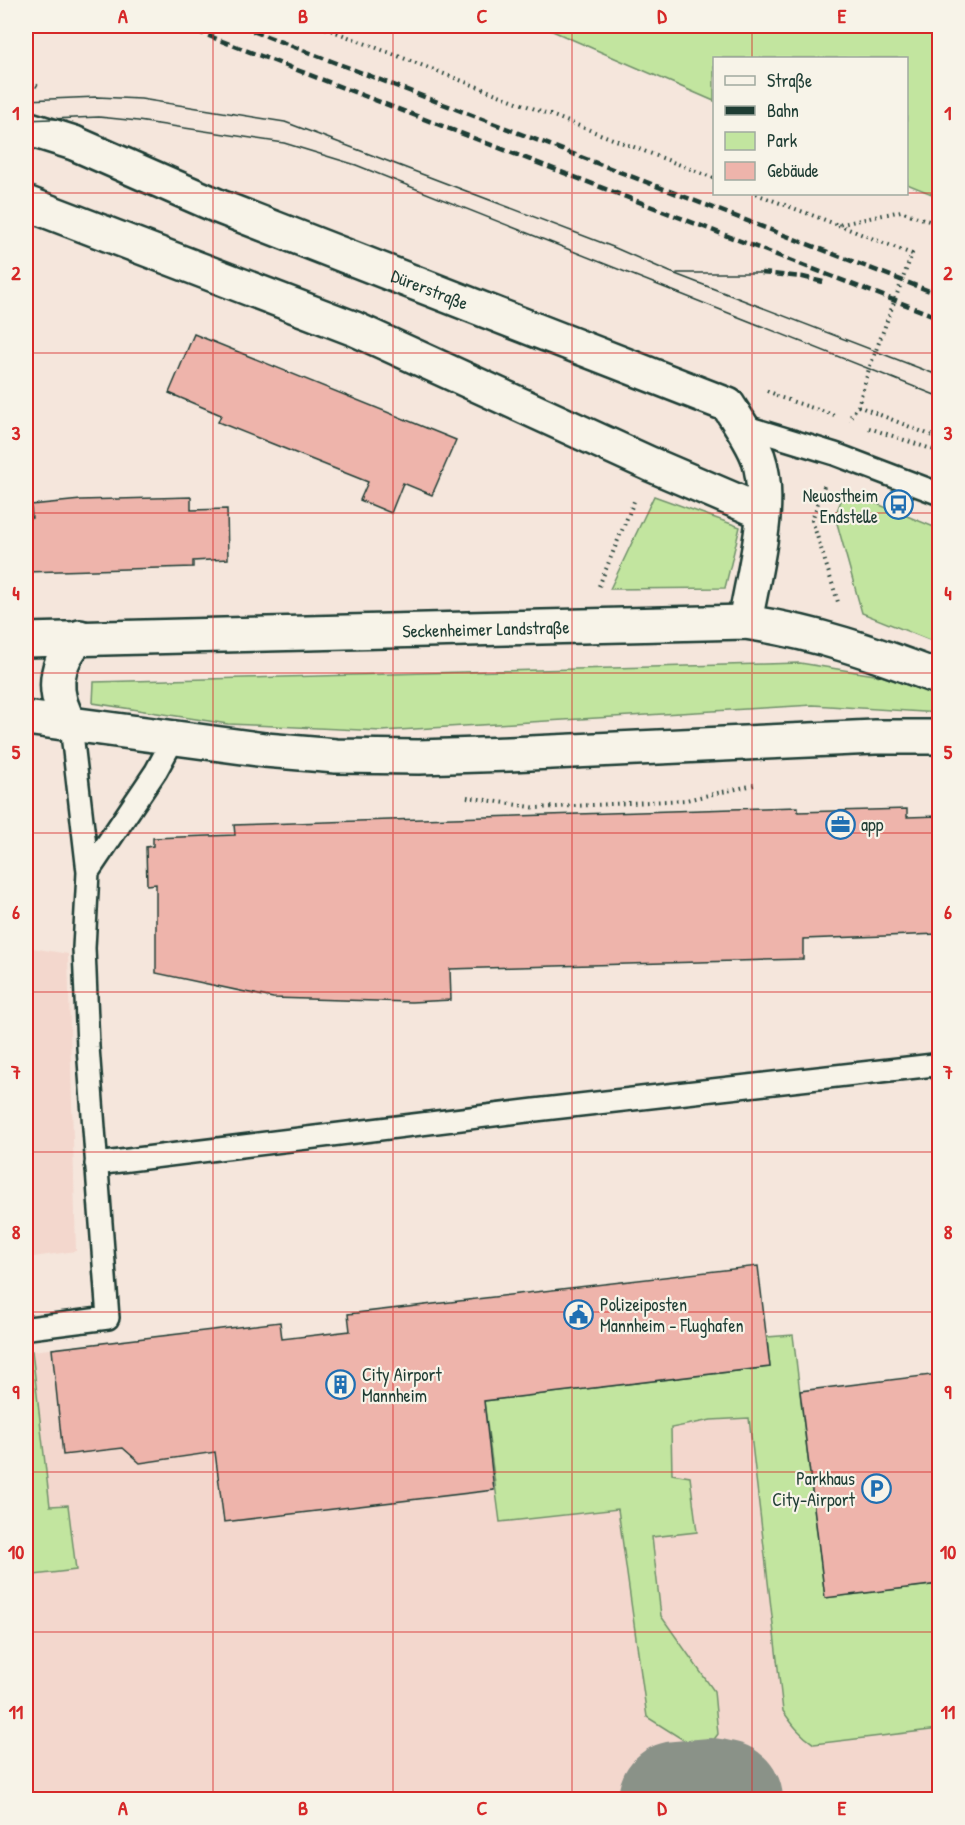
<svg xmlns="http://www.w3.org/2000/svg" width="965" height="1825" viewBox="0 0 965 1825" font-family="'Patrick Hand',sans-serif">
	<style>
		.built { fill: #f3d7cd }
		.green { fill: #c2e59f; stroke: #70916a; stroke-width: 1.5 }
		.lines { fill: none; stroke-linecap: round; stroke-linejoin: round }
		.taxiway { stroke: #8a9288; stroke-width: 118 }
		.building { fill: #eeb4ab; stroke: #1f3d34; stroke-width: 1.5 }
		.lane-casing { stroke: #1f3d34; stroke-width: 26 }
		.street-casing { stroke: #1f3d34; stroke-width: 38 }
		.secondary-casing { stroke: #1f3d34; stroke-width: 38 }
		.path { stroke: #1f3d34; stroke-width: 4; stroke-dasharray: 1.5 4.5; stroke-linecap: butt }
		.lane { stroke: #f7f3e8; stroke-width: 21 }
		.street { stroke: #f7f3e8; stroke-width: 33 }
		.secondary { stroke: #f7f3e8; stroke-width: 33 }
		.tram { stroke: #1f3d34; stroke-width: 1.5 }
		.rail { stroke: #1f3d34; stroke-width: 4.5; stroke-dasharray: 9 4.5; stroke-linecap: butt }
		.grid { fill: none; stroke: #d62828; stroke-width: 1.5; stroke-opacity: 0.55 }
		.labels { text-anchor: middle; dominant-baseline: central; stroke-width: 4.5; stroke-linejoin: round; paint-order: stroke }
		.street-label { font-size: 18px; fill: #1f3d34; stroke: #f7f3e8 }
		.poi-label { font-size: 18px; fill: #1f3d34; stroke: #f7f3e8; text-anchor: start }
		.neatline { fill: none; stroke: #d62828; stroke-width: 2 }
		.grid-label { font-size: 20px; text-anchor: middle; font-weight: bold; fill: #d62828 }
	</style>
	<rect width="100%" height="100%" fill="#f5e6dc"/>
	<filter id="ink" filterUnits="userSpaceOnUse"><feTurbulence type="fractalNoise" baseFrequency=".0167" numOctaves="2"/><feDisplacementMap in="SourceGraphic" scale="12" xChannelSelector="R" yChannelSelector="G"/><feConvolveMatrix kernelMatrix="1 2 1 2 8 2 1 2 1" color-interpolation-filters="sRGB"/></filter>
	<g filter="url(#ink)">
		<!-- built -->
		<path class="built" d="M26,947L68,954L76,1251L26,1258Z
			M758,1266L767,1337L793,1335L825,1598L939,1584V1799H26V1293L32,1351L280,1322L282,1339L350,1331L348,1314Z"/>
		<!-- green -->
		<path class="green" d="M541,26H939V197L907,184L906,58H714V101Z
			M845,491L939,529V644L862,613L835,516Z
			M654,496L740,527L725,588L610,589Z
			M800,663L881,676L939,696V713L813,705L382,731L228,724L93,703L94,682Z
			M793,1335L825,1598L939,1584V1729L814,1744C800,1735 792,1724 783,1711L749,1418L711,1420L671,1428L672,1474L690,1477L697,1532L652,1537L661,1616L714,1691L718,1734L704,1753L647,1717L618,1509L500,1522L484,1401L770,1367L767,1337Z
			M32,1351L50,1506L68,1505L76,1570L26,1576V1353Z"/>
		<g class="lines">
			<!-- taxiway -->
			<path class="taxiway" d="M677,1800L711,1797L724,1800"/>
		</g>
		<!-- building -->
		<path class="building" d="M194,334L456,440L432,495L403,483L391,513L360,500L368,482L218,422L221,415L169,393Z
			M191,497V510L227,509L228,559L193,561V567L26,572V518H32L31,505L81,500Z
			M798,807V812L907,809V817L939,816V934L803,939V959L450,969L451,1000L411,1002L273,998L156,973V884L147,885L146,847L153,846V838L235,835L234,825Z
			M758,1266L770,1367L484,1401L494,1490L224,1522L215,1452L140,1463L123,1448L63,1455L52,1349L280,1322L282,1339L350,1331L348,1314Z
			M939,1374V1584L825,1598L800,1391Z"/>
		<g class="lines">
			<defs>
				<path id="lane" d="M740,425L835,454L940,494
					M88,872L156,771L174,738
					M96,1164L535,1110L934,1065L940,1070
					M29,1328L108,1318L88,1047L84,948L88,872L71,725"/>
				<g id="street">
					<path id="s1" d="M26,128L74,143L220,207L728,405C738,421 751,439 758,457C774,503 753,575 745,622"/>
					<path d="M26,203L355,329L650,464L762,512"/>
				</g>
				<g id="secondary">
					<path id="s2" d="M26,640L745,622C818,633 871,652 940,678"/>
					<path d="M26,718L265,750L336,756L419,757L509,754L875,737H940"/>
					<path d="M71,725C51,694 53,663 80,637"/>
				</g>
			</defs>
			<!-- lane casing -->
			<use href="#lane" class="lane-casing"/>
			<!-- street casing -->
			<use href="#street" class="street-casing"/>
			<!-- secondary casing -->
			<use href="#secondary" class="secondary-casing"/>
			<!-- path -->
			<path class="path" d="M320,26L714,178
				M26,79L40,88
				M756,194L838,225L901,211L940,225
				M838,225L912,254L869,369L858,406L848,420
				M767,391L777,395
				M776,396L834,415
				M858,406L940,439
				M869,428L940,452
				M824,486L812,520L838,602
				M599,586L635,499
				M467,797L537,808L686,800L754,785"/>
			<!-- lane -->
			<use href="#lane" class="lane"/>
			<!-- street -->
			<use href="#street" class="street"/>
			<!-- secondary -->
			<use href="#secondary" class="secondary"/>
			<!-- tram -->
			<path class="tram" d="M26,100L97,97L141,99L285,122L613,247L670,272L940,376
				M26,120L99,117L138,121L284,143L356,165L940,397
				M677,273H761"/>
			<!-- rail -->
			<path class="rail" d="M183,26L940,318
				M240,26L940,295
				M761,273L803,277L827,283"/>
		</g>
	</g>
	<!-- grid -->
	<path class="grid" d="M213,26V1800M393,26V1800M572,26V1800M752,26V58M26,193H714M906,193H940M752,194V1800M26,353H940M26,513H940M26,673H940M26,833H940M26,992H940M26,1152H940M26,1312H940M26,1472H940M26,1632H940"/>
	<!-- icons -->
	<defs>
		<symbol id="bus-ring" viewBox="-11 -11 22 22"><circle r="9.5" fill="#f7f3e8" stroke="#1f6fb2" stroke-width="1.5"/><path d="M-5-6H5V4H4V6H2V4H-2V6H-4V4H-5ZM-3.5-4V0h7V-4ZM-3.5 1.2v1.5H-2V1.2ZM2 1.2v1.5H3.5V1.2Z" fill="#1f6fb2"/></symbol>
		<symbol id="office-ring" viewBox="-11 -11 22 22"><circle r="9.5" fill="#f7f3e8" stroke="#1f6fb2" stroke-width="1.5"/><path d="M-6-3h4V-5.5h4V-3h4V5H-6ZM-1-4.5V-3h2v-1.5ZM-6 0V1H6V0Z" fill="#1f6fb2"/></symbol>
		<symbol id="civic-ring" viewBox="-11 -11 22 22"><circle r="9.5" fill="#f7f3e8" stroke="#1f6fb2" stroke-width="1.5"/><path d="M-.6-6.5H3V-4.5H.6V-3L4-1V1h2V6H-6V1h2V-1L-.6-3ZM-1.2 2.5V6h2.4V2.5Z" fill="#1f6fb2"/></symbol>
		<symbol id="building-ring" viewBox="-11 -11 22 22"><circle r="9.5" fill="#f7f3e8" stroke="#1f6fb2" stroke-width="1.5"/><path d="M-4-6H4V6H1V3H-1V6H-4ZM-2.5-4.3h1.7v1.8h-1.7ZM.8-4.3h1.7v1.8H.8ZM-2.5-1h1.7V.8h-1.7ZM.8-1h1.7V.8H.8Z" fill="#1f6fb2"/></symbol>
		<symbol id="parking-ring" viewBox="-11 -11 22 22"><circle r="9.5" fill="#f7f3e8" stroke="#1f6fb2" stroke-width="1.5"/><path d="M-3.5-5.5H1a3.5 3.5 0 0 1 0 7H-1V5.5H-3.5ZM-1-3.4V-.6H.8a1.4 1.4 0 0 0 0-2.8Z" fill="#1f6fb2"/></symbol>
	</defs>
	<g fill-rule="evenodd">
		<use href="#bus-ring" x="882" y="488" width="33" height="33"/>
		<use href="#office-ring" x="824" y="808" width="33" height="33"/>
		<use href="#civic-ring" x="562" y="1298" width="33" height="33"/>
		<use href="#building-ring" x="324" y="1368" width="33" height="33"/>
		<use href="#parking-ring" x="860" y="1472" width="33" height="33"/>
	</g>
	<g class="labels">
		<!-- street labels -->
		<g class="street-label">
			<text stroke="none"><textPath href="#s1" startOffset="435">Dürerstraße</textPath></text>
			<text stroke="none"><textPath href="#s2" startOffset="460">Seckenheimer Landstraße</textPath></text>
		</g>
		<!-- poi labels -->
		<g class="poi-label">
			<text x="878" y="495" text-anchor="end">Neuostheim<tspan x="878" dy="21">Endstelle</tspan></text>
			<text x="861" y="824">app</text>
			<text x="600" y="1304">Polizeiposten<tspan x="600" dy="21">Mannheim - Flughafen</tspan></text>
			<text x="362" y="1374">City Airport<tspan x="362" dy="21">Mannheim</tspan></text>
			<text x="855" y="1478" text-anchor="end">Parkhaus<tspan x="855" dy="21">City-Airport</tspan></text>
		</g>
	</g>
	<!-- margin -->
	<rect width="965" height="1825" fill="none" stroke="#f7f3e8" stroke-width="66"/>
	<!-- legend -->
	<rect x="713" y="57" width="195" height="138" fill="#f7f3e8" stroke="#a1aaa0" stroke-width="1.5"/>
	<rect x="725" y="76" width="30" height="9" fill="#f7f3e8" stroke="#a1aaa0" stroke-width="1.5"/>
	<text x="767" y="87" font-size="18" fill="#1f3d34">Straße</text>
	<rect x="725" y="106" width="30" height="9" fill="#1f3d34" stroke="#a1aaa0" stroke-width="1.5"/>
	<text x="767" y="117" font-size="18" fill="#1f3d34">Bahn</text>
	<rect x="725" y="132" width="30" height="18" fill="#c2e59f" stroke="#a1aaa0" stroke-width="1.5"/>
	<text x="767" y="147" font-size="18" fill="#1f3d34">Park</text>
	<rect x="725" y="162" width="30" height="18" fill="#eeb4ab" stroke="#a1aaa0" stroke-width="1.5"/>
	<text x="767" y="177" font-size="18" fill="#1f3d34">Gebäude</text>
	<rect x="33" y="33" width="899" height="1759" class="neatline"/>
	<g class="grid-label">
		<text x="123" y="23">A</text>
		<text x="303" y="23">B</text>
		<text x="482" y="23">C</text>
		<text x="662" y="23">D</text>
		<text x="842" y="23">E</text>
		<text x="16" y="120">1</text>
		<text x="948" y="120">1</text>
		<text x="16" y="280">2</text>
		<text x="948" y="280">2</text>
		<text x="16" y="440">3</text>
		<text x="948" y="440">3</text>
		<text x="16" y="600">4</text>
		<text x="948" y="600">4</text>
		<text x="16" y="759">5</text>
		<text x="948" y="759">5</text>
		<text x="16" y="919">6</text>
		<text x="948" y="919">6</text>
		<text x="16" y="1079">7</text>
		<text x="948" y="1079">7</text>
		<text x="16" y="1239">8</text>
		<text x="948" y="1239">8</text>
		<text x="16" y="1399">9</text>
		<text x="948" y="1399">9</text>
		<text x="16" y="1559">10</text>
		<text x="948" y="1559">10</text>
		<text x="16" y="1719">11</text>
		<text x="948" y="1719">11</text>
		<text x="123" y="1815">A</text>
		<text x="303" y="1815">B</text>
		<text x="482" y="1815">C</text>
		<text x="662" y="1815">D</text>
		<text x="842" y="1815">E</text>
	</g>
</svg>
